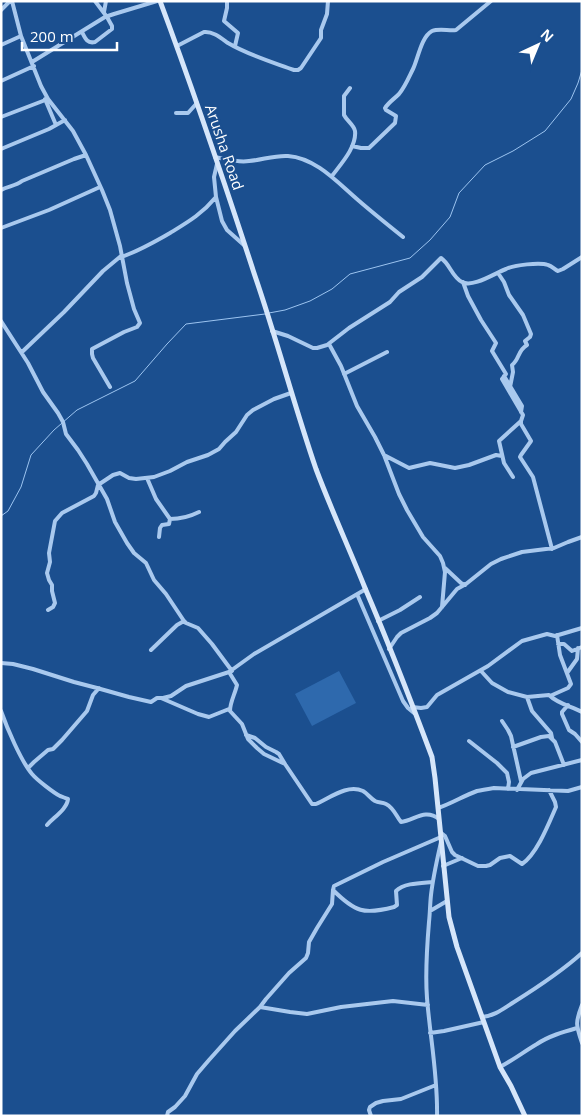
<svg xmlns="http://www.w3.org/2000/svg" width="583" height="1117" viewBox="0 0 583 1117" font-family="'Open Sans',sans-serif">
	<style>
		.green { fill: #2e69ad }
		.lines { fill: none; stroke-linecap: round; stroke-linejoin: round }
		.stream { stroke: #9cc4f0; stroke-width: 1 }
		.street { stroke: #a9c9ee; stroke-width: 4 }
		.secondary { stroke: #d6e6fa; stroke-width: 5 }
		.labels { text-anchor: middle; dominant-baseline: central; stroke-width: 4.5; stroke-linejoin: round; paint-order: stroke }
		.street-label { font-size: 15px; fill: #fff; stroke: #1b4f8f }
	</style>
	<rect width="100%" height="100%" fill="#1b4f8f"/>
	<!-- green -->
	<path class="green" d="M339,671L356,703L312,726L295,694Z"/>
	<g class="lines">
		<!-- stream -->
		<path class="stream" d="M269,313L285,310L310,301L332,289L350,274L410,258L430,240L450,217L459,193L485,165L513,151L545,131L571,99L578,83L582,70
			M1,516L8,511L21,487L31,455L54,430L77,410L135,381L167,344L186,324L265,314"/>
		<!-- street -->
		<path class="street" d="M12,1L21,36L41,86L48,99L73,131L86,155L102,190L110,210L120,246L127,283L134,309L140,323L137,327L124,332L92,349V354L93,358L110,387
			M95,1L107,17
			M227,1V8L224,21L238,33L235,46
			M1,10L10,1
			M104,12L106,1
			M82,32C85,38 87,44 95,42L112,29V26L107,17
			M1,45L21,36
			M177,46L204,32C213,31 221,38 228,43C248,55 272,62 294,70H298L301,68L321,38V30L327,14L328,1
			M32,62L105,17L114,14L157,1
			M1,81L34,66
			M45,99L56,125
			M176,113H188L197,103
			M1,117L48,99
			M352,146L361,148H369L395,123L396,116L386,110L385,108C389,102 394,99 399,94C405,87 409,77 413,69C418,59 421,37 432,31C439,28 449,31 456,30L491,1
			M1,149L49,129L65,120
			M215,157C226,159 238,163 249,161C262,160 275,155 288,156C316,158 338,183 358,200C373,213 388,225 403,237
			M217,164L214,177L216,197L222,221L227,230L245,246
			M332,176C340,165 357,147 355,131C354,125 347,121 344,115V96L350,88
			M1,190C8,186 16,186 22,181L74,159L86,155
			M1,228L49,210L100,187
			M121,257C139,251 154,242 170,233C188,222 202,214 216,197
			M498,273L504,282L509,295L523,315L531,334L530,337L525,341L527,345C517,351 520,359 512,365L513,372L510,387
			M463,282L468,296L481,320L496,343L492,351L506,374L502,379L523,415L521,421V424L531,441L521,455L520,457L533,477L552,549
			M1,321L28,363L43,392L58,413L63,422L66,434L78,450L87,464L107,499L115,522L127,543L134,553L146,563L154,580L166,594L184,621L186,623L198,628L212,644L232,671
			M272,331L288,336L313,348H317L327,345L349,328L390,302L399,292L422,277L441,258C450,264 452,277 462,282C473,288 495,273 506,269C514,265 540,262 548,265C552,266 555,270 558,271L563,269L582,257
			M329,344L341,366L357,406L375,437L384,455L399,494L407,510L423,537L440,556L443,563L445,572L442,607
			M22,352L64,312L103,271L121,256
			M344,374L387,352
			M504,376L522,406L521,412
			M384,455L409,468L430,463L455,468L469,465L496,455L502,456
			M513,477L504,463L499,441L521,421
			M147,478L156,499L170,519L169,524L162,525L160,528L159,537
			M170,519C179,519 191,516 199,512
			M445,568L461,583L465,585
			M357,594L403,701L408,708L414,713
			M48,610L53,607L55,603L52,591V585L49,580L47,573L50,562L49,553L55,521L62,513L94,496L96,493L98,485L113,475L120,473L129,478L136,479L154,477L170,471L187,462L208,455L219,449L225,442L236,432L247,415L253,410L274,399L291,393
			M378,621L400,610L420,597
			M558,644H564L572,651L582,647
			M389,649L397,637L401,633L430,618L437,613L457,589L466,584L491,564L501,559L522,552L554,548L568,542L582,537
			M151,650L177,625L184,621
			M1,663L13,664L33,669L74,682L97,688L129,697L151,702L157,698H163L171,696L186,686L229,672L254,654L366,589
			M481,671L492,683L508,692L527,697L549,695C558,704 571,706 582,712
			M229,672L237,685C235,694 230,702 230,711L242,724L248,739L257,748L264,754L285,764L312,804H316C330,798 347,784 363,791C368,794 370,798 375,801C379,803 382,802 386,804C394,808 396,816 401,822C415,820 425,808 439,819
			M567,673L577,659L578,648
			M550,696L568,688L571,684L560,655L557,635
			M527,697L532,711L551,733L552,738
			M161,698L198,714L209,717L229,709
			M568,705L562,712V714L569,730L575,734L582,742
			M412,707L421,708L427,707L437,695L488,666L522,641L547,634L555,636L582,628
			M1,711C7,728 21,761 32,774C37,780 54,793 60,796C63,797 65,798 68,799C67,809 54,817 47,825
			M502,721L508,730L511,736L521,781
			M246,735L255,738L266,747L276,752L279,754L285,764
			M469,741L497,763L507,773L509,782L508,789
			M513,747L541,737L549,736L555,742L564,765
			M28,768L34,762L48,750L53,749L62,740L87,711L93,695L99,688
			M517,790L523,779L531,773L582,760
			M438,808C451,804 463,796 477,791C482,790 488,789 494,788L568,791L582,787
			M440,832L445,836L452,852L455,855L478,866H486L490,865L500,858L510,856L522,864C537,854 549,823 556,807L555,802L549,790
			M443,866L462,858
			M333,890C355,912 364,915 394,907L397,905L396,891C404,883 421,883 432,882
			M430,911L447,901
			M582,1005C575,1023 576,1025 582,1043
			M260,1007L266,999L289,973L306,958L308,953L309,942L317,928L332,904L333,890L334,886L383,862L441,837
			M482,1017C495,1016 504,1008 514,1002C538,987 561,972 582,953
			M430,1033L444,1031L484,1022
			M500,1067C513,1060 525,1051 537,1044C549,1036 563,1032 577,1028
			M167,1116L168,1112L175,1107L185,1096L197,1074L209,1060L235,1031L260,1007L290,1012L307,1014L341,1007L393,1001L428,1005
			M371,1116L369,1110L370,1107L376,1103L383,1101L401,1099L436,1085
			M437,1116C438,1076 430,1037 427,998C425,973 427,946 429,922C430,913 430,904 431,895C433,877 437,860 441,842"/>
		<!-- secondary -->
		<path class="secondary" d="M160,1C194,92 225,184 255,276C277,340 294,405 316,469C331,509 349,548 365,588C389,644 411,701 432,757L435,778L449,917L457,947L500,1067L511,1086L525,1116"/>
	</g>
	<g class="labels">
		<!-- street labels -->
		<g class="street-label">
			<text transform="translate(225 147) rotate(71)">Arusha Road</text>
		</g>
	</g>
	<!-- border -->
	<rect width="583" height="1117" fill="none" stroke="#ffffff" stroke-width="5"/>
	<!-- north arrow -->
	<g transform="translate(538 45) rotate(44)" stroke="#1b4f8f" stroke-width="4" paint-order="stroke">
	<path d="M0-4L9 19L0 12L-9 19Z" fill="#ffffff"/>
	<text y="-8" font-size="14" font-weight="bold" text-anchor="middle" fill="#ffffff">N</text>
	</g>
	<!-- scale -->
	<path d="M22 42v8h95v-8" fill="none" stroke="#ffffff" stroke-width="2.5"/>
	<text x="30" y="42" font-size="15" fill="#ffffff" stroke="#1b4f8f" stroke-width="4" paint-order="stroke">200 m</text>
</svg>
